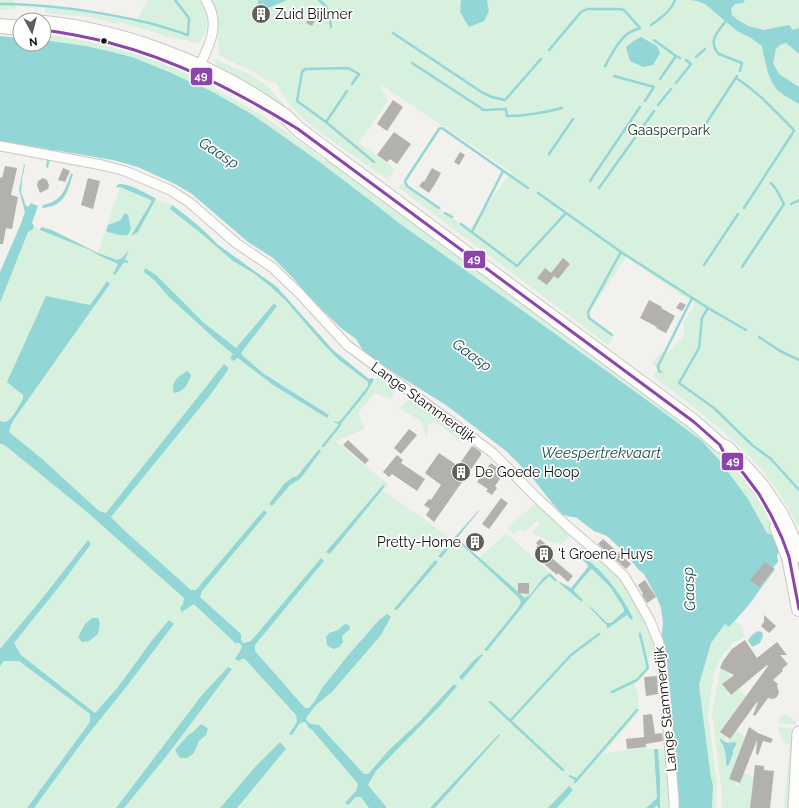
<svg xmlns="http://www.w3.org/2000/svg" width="799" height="808" viewBox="0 0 799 808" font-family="Raleway,sans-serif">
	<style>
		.green { fill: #d8f1df; fill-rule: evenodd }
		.water { fill: #92d6d6 }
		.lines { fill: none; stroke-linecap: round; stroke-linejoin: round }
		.stream { stroke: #92d6d6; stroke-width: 2.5 }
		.building { fill: #b2b1ae }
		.street-casing { stroke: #cac8c5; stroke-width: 11 }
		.secondary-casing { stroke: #cac8c5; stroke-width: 15 }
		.primary-casing { stroke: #cac8c5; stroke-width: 16 }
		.street { stroke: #fdfdfc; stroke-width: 9 }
		.secondary { stroke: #fdfdfc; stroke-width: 13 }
		.primary { stroke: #fdfdfc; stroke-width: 14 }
		.bus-1-casing { stroke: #fff; stroke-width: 6 }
		.bus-1 { stroke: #8e44ad; stroke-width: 3 }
		.bus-dot { fill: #11100d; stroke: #fff; stroke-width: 1.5 }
		.labels { text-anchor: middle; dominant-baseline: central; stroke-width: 3.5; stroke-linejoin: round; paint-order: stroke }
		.poi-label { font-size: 14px; fill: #11100d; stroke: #fff; text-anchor: start }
		.park-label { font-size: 14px; fill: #163625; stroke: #fff }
		.street-label { font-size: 14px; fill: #11100d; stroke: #fff }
		.water-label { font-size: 15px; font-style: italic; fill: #1d4a4b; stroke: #fff }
		.line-badge { stroke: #fff; stroke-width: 1.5 }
		.badge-label { font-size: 11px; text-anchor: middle; font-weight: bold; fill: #fff }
	</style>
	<rect width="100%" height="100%" fill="#f3f1ed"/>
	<!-- green -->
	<path class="green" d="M0,0H14L16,9L0,10Z
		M148,0H200C209,13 210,32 198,44L186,40L176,39L119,22L118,24L90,17L44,13L46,8C76,9 106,16 135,22Z
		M211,0H799V528C795,523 793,517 790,512C784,501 777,489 769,479C737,437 693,408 653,376L657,369L652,363L662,351L667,353L684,335L683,322L695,304L626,257L586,317L613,337L608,345L399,188L403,182L469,230L511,172L380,84L388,101L359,143L395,169L388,180L328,138L307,122L295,110L281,93L276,83L272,81L271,83L246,67L238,65L219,55L216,10Z
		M44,35C104,40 162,59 215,86V89L260,114L284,130L325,161L327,160L355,177L354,178C366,190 376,200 392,205L674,414C692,429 712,443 728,460C749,482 764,507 776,534L772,535L767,533L748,499L720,461L702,441L655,406L554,333L399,223L367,198L321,163L273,129L248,112L211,91L169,72L132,57L112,52L86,46L44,40Z
		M214,59L245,72L268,86L290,113L270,97L240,79L221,70L216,65Z
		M120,187L148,198L151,200V201L132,235L138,232L156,200L172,205L170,209C187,221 201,235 217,248C241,267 267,281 287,303C300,316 311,331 323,345C337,358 352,371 368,382V385L341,420L338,422L340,425L366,393L376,378L383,375L397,387L391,399L375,393L358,413L365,429L335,441L389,485L382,490L452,539L438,555L441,558L454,542L458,541L479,557L498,541L506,533L550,573L543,578L529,595L531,597L540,585L549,576L556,582L557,580C560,586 567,589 572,593C575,596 579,599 582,602L583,600L574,591L575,588L591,569L593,570L611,588L624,609V611L611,623H607L591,607L590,609L607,626V629L627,615C627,612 628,608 627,605C626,603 623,599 621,597C614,586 587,553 574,551L584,545L620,575L640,611L649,631L657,655L649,656L648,668L634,684L638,692L639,712L604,753L643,748L654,749L657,798L646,808H557L573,790L569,786L548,808H387L368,785C370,780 374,776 376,771L377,770L395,751L439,707L421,720L392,747L368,774H364L320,726C314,725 307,725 306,718L316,705L332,692L381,635L391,618L379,620L350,653L322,688L316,699L309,708L305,709L255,651V645L324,561L321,558L251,641L244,643L241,640V634L200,597L202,591L267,513L196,590H190L125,531L111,517L211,394L228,370V367L225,365L106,513L99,512L41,458L9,432L11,425L15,418L110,284L107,281L90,305L20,392L25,397C21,402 11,420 6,421C3,423 3,422 0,421V303L28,232L33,229L34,226L40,230L90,250L100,256L116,263L118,264L122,265L124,262L128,263V261L125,259L128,252L122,259L117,260L98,253ZM121,220L128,235L123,236L109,232L108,225ZM145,269L156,275L203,322L236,348L273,303L277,305L241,353L243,356L263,372L329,415L327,418L273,385L239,359L230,358L233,354L168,296L154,280L144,272ZM318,449L300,479L290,485L269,504L284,484L290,478L297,476ZM383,485L385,487L382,490L330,554L327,552ZM435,560L437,562L418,584L394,609Z
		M410,398L465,437L461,442L435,421L429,424L426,440L422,422L399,408Z
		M0,444H1L7,447L87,512L184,598L183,612L194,603L234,643H239L242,646L238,661L244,658L296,715L297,722L289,733L292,735L300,723L305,722L308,726V727L313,731L358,784L356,791L346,803L348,804L356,797H361L369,808H237L253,790L266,772L256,766L220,808H124L165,758L228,667L202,695L116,808H34L86,737L127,686L174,624L169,620L153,639L118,687L95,713L21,655L14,643L32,620L87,540L40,601L0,649ZM201,724L208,727L206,735L199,741L194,753L175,750L183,741L188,735L193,732Z
		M537,502L571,535L562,544L551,542L536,535L531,534L540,524L537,521L524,532L518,529L513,534L507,528Z
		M735,621L743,628L744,637L732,644L722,656L714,673L708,714L717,784L716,808H712L713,785L711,778L699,685L711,643L725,624L729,627Z
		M4,661H19L90,714V722L27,808H0V666Z
		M720,668L729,672V674L731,677L722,684L729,692L726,694L728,697L734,692L738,687L746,696L720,732L727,737L725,740L727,742L732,737L735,730L744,736V739L729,779L736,782L735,785L738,786L741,780L742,772L752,776L753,779L750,808H721L722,793L712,714ZM721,738C725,743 728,744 734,742L736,745L733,750V754L726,765L725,750Z
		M785,714C791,716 795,719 796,725L778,723L780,717Z
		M777,727L790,728L793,731H796L792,808H784L790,744L784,743Z
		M666,748L669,786L670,808H660V776L658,749Z"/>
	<!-- water -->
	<path class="water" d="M258,0H287L266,9L258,5Z
		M461,0H487L489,11L484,21L469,27L460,12Z
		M689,0H745L743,3L735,4L731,9L732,15L738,20L748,26L764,30L789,25L793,30L799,28V54L791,47L786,43L780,45L776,49L773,63L779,74L799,87V104C793,100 786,97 780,92C768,83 765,60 762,46L751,38L737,31L705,4L697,1Z
		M0,36L20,38V44H44V40L86,46L112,52L132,57L169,72L211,91L248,112L273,129L321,163L367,198L399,223L554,333L655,406L702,441L720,461L748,499L767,533L772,535L779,551L777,556L778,562L773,567L775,569L748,606L729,627L725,624L711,643L699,685L711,778L713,785L712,808H678L674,738L666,664L661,641L663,623L661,608L657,598L644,574L638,569L624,552L607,536L594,531L577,518L563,515L553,504L530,475L506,451L446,405L396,374L364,352L356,339L341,328L310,298L293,278L273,258L248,242L192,194L175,184L138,167L113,160L54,150L51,153L48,168L46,167L48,153V149L0,141Z
		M641,37L657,46L660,53L653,65L643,67L630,61L626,47L635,40Z
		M24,164L25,165L22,179L21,192L26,206L28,207L31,203L38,206L32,223L34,226L33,229L28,232L0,303V272L20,226L25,212L19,190Z
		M71,173L73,174C67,193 65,206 42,208L43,205C61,202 66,189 71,173Z
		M118,184C131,184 143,192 155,198L156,199L138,232L131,236L151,202V200L120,187L116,188Z
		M172,205C188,217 204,229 217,244L277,287L333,350L369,379L372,378L374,380L366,393L340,425L334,422L335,421L338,422L341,420L368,386V382L339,360L323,344L287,302L271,287L253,273L233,261L198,231L170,209Z
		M124,214H128L131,229L128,235C121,236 113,234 106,231L108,225L121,220Z
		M41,227L52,230L98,253L117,260L122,258L129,250L125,259L128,261V263L125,262L122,265L115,275L113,274L118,264L116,263L100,256L90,250L40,230Z
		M145,268L156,275L203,322L236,348L274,303L277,306L241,353L243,356L263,373L329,415L327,418L273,385L239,359L237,358L234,361L230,358L233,354L216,340L168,296L154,280L144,272Z
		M107,281L110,284L15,418L11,425L9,432L41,458L99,511L106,513L224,364L228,367V370L211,394L111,517L125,531L191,590H196L264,510L267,513L202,591L200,597L241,634V640L244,643L251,641L321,558L324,561L255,645V651L305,708H309L316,699L322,688L350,653L379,620L387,614L391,617L381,635L332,692L316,705L306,718C307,725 314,724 319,725L364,774H368L390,749L421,720L454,684L457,686L439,707L376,771C374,776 370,780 368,785L387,808H369L361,797H356L348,805L345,803L356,791L358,784L313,731L308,727V726L305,722L300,723L292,735L289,734L297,722L296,715L244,658L238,661L235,659L240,651L242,646L239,643H235L194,604L182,612L180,608L183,604L184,598L87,512L7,447L2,444H0V421C3,422 3,423 7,421C12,419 20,404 23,399V395L7,382L46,296L90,305Z
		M188,371L191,375C188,384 184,392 174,393C170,382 179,375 188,371Z
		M319,449L321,451L300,479L290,485L272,506L269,504L284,484L291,478L297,476Z
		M383,485L385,486L382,490L330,554L326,552Z
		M478,511H479L458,537V539L525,598L530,595L543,578L550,573L557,580L556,582L549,576L540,585L487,651L484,650L518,608L521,602L519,598L458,541L454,542L441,558L438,556Z
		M88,540L91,544L65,579L14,643L21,655L95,713L118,687L153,639L169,620L174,624L127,686L86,737L34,808H27L90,722V714L19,661H4L0,666V649L40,601Z
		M576,551C601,568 620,591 633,618L631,620L627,615L607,629V626L590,608L591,607L607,623H611L624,611V609L611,588L593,570L591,569L575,588L574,591L583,600L582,602L559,583L560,582L571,588L588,567V565L574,552Z
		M435,560L438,562L397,610L394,609Z
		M92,618H98L100,624L98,634L89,641L82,642L78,637L85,624Z
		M345,624L349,625L350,629L342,636L343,642L339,647L333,649L327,645L326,637L329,633L338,630Z
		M758,631L762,632L763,636L760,643L752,647L748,640L752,635Z
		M482,654L483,655L462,680L459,677L474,660Z
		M228,667L232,669L165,758L124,808H116L202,695Z
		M201,724L208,728L206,735L199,741L194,753L187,758H180L175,750L183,741L188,735L193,732Z
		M499,734L500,735L435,808H430Z
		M720,738C724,742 727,744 734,742L736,743V745L733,750V754L728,766L726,765C726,760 726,753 724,748C723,743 720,743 720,738Z
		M280,742L286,749C269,768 254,789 237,808H220L256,766Z
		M654,749H658L660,776V808H658V807L657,806L654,808H646L657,798Z
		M569,786L573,790L557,808H548Z"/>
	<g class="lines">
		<!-- stream -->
		<path class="stream" d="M319,0C331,10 329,13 331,27
			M0,4C50,4 101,12 149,23C162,26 175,31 188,35L189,18L175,0
			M726,21C718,31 707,42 719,54L742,63L740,71
			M651,25C660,19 672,10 675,0
			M393,33L483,93L492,97L505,100L541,59
			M654,40L676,56L680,58
			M549,50L581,12L587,9H619L624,10L640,28C634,30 629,32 625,36C616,44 611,56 605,66
			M696,57L705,49
			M412,63L481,108L483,110L506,109L507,116C526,116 543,113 562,108
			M614,76L654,87L645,101
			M736,78C758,92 775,111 793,129L794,131L744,208
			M660,79L676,56
			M676,83L691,64L686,60
			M352,84L359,74L348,68L305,69L302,72L297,101L326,122L374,162
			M658,105L671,89
			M326,122L347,91
			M700,133L737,76
			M549,154L573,119
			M590,181L640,107
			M599,188L654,111
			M538,193L621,252L708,308L746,330
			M791,204L799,200
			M439,208L407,186L405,181L439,129L442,128L528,188
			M445,213L452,217
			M461,224L517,266L566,213
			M472,232L503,171
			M704,265L738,214
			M742,267L784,204L776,189L771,183
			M708,308L702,318L699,348L679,383L714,408L752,445L771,459L799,490
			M612,335L589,318L588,312L621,252
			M759,337L780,351L799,360
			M661,372L659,371L658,366L692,298
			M323,446L340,425
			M612,692L637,680L648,668L640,634
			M490,702L563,770
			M510,721L571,655L599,634
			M570,776L577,780
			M575,782L637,710"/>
	</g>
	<!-- building -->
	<path class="building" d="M256,7L269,14L266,21L252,14Z
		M314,9L320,12L312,26L306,23Z
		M393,100L403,107L387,131L377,124Z
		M394,132L411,144L397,164L390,159L387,162L377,155Z
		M460,152L465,155L459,165L454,162Z
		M5,166L17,168L11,195L18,197L12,229L6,228L3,244H0V177L2,178Z
		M63,168L70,171L65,182L58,180Z
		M432,168L441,173L435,184L429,193L419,186L423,181L424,182Z
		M43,178L47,180L49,185L48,189L40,193L37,185L38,181Z
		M88,178L100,181L93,209L81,205Z
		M563,258L570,264L558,279L554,276L547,285L537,278L545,268L551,273Z
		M649,300L662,307L661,308L675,316L666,333L656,328L657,327L640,318Z
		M680,302L686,305L682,311L676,308Z
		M409,429L417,435L401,454L394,448Z
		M348,440L369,460L365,464L343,445Z
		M472,446L473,447H474L481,452V455L434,522L426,515L430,509L424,505L429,499L431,500L441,485L425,473L439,453L458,466Z
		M397,455L403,460L401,463L425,479L417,491L392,474L389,477L383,472Z
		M491,463L504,473L495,486L497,488L492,495L486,491L488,489L477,482Z
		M501,498L508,503L489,529L482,524Z
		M474,533L485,543L477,552L465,541Z
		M540,539L551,549L547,554L573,576L568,582L558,573L557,575L551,570L542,562L543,561L538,556L542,552L536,547L538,545L536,543Z
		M603,539L631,564L626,569L598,544Z
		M765,562L774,569L759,587L750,580Z
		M645,580L656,597L647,603L642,595L643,594L638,585Z
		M518,583H529V594L518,593Z
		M764,615L776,626L769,633L761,626L764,622Z
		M745,640L757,658L777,642L787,655H780L788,664L782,669L783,671L773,680L778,684L777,686L779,692L777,697L773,699L768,698L755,716L753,715L758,702H757L730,739L720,732L768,666L767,665L731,695L722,684L734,675L720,668L723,661L732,649Z
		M657,676L658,694L646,696L644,677Z
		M652,714L655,734L662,733L663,741L646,744V747L627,749L626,739L644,737L643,715Z
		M749,727L758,733L773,739L771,743L763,741L758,755L756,754L757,740L740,783L729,779Z
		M755,765L764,766V770L774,771L770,808H750Z"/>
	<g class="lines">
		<defs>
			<path id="street" d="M196,74C204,55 219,32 211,11C210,7 207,4 206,0
				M0,146L102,165L125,171L170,190L189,202L236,243L273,268L300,294L347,345L493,453L534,495L568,527L606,559L624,576L632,589L650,621L659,643L662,659L666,705L674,800V808"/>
			<path id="secondary" d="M795,808L799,733"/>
			<path id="primary" d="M44,23C117,30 203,61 264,102C270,106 276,110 282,114C288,118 293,124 298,129L694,422L720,445L727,448L761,485L780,513L789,531L799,555
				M0,26L20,28
				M777,527L789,557L799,609"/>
		</defs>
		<!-- street casing -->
		<use href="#street" class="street-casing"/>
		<!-- secondary casing -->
		<use href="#secondary" class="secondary-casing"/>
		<!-- primary casing -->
		<use href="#primary" class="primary-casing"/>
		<!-- street -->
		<use href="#street" class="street"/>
		<!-- secondary -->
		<use href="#secondary" class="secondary"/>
		<!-- primary -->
		<use href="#primary" class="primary"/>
		<defs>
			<path id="bus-1" d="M44,30C66,33 88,37 110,43C177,60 239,93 298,129L694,422L720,445L723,451L744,474L759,494L771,515L782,538L789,557L799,609"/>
		</defs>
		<!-- bus-1 casing -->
		<use href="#bus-1" class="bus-1-casing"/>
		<!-- bus-1 -->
		<use href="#bus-1" class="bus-1"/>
	</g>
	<!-- icons -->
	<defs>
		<symbol id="building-disc" viewBox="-11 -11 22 22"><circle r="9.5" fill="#605f5b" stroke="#fff"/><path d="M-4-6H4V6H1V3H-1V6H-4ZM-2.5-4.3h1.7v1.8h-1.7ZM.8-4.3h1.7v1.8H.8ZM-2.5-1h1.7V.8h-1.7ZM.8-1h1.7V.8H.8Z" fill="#fff"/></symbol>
	</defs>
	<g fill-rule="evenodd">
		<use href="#building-disc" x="250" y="3" width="22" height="22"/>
		<use href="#building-disc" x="450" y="461" width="22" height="22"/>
		<use href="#building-disc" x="464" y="531" width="22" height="22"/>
		<use href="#building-disc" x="533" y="543" width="22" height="22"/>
	</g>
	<!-- markers -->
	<circle class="bus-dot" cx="104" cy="41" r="3.5"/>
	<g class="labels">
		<!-- poi labels -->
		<g class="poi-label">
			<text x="275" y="14">Zuid Bijlmer</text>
			<text x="475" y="472">De Goede Hoop</text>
			<text x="461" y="542" text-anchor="end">Pretty-Home</text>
			<text x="558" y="554">'t Groene Huys</text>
		</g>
		<!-- park labels -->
		<g class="park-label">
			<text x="669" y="130">Gaasperpark</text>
		</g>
		<!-- street labels -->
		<g class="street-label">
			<text transform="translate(424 402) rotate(36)">Lange Stammerdijk</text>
			<text transform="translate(665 709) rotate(-96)">Lange Stammerdijk</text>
		</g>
		<!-- water labels -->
		<g class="water-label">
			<text transform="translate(219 153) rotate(33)">Gaasp</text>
			<text transform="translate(472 355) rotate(36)">Gaasp</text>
			<text x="601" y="453">Weespertrekvaart</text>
			<text transform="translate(689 589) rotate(-93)">Gaasp</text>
		</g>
	</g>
	<g class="line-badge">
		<rect x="190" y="67" width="23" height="19" rx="4" fill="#8e44ad"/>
		<rect x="463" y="250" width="23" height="19" rx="4" fill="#8e44ad"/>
		<rect x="721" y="452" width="23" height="19" rx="4" fill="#8e44ad"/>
	</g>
	<g class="badge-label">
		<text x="201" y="80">49</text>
		<text x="474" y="263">49</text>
		<text x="733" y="465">49</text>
	</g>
	<!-- north arrow -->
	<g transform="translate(32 32) rotate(173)"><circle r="19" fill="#ffffff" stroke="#a09f9e"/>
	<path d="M0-3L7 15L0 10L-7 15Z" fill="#605f5b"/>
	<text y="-6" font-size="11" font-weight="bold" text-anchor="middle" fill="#11100d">N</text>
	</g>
</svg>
